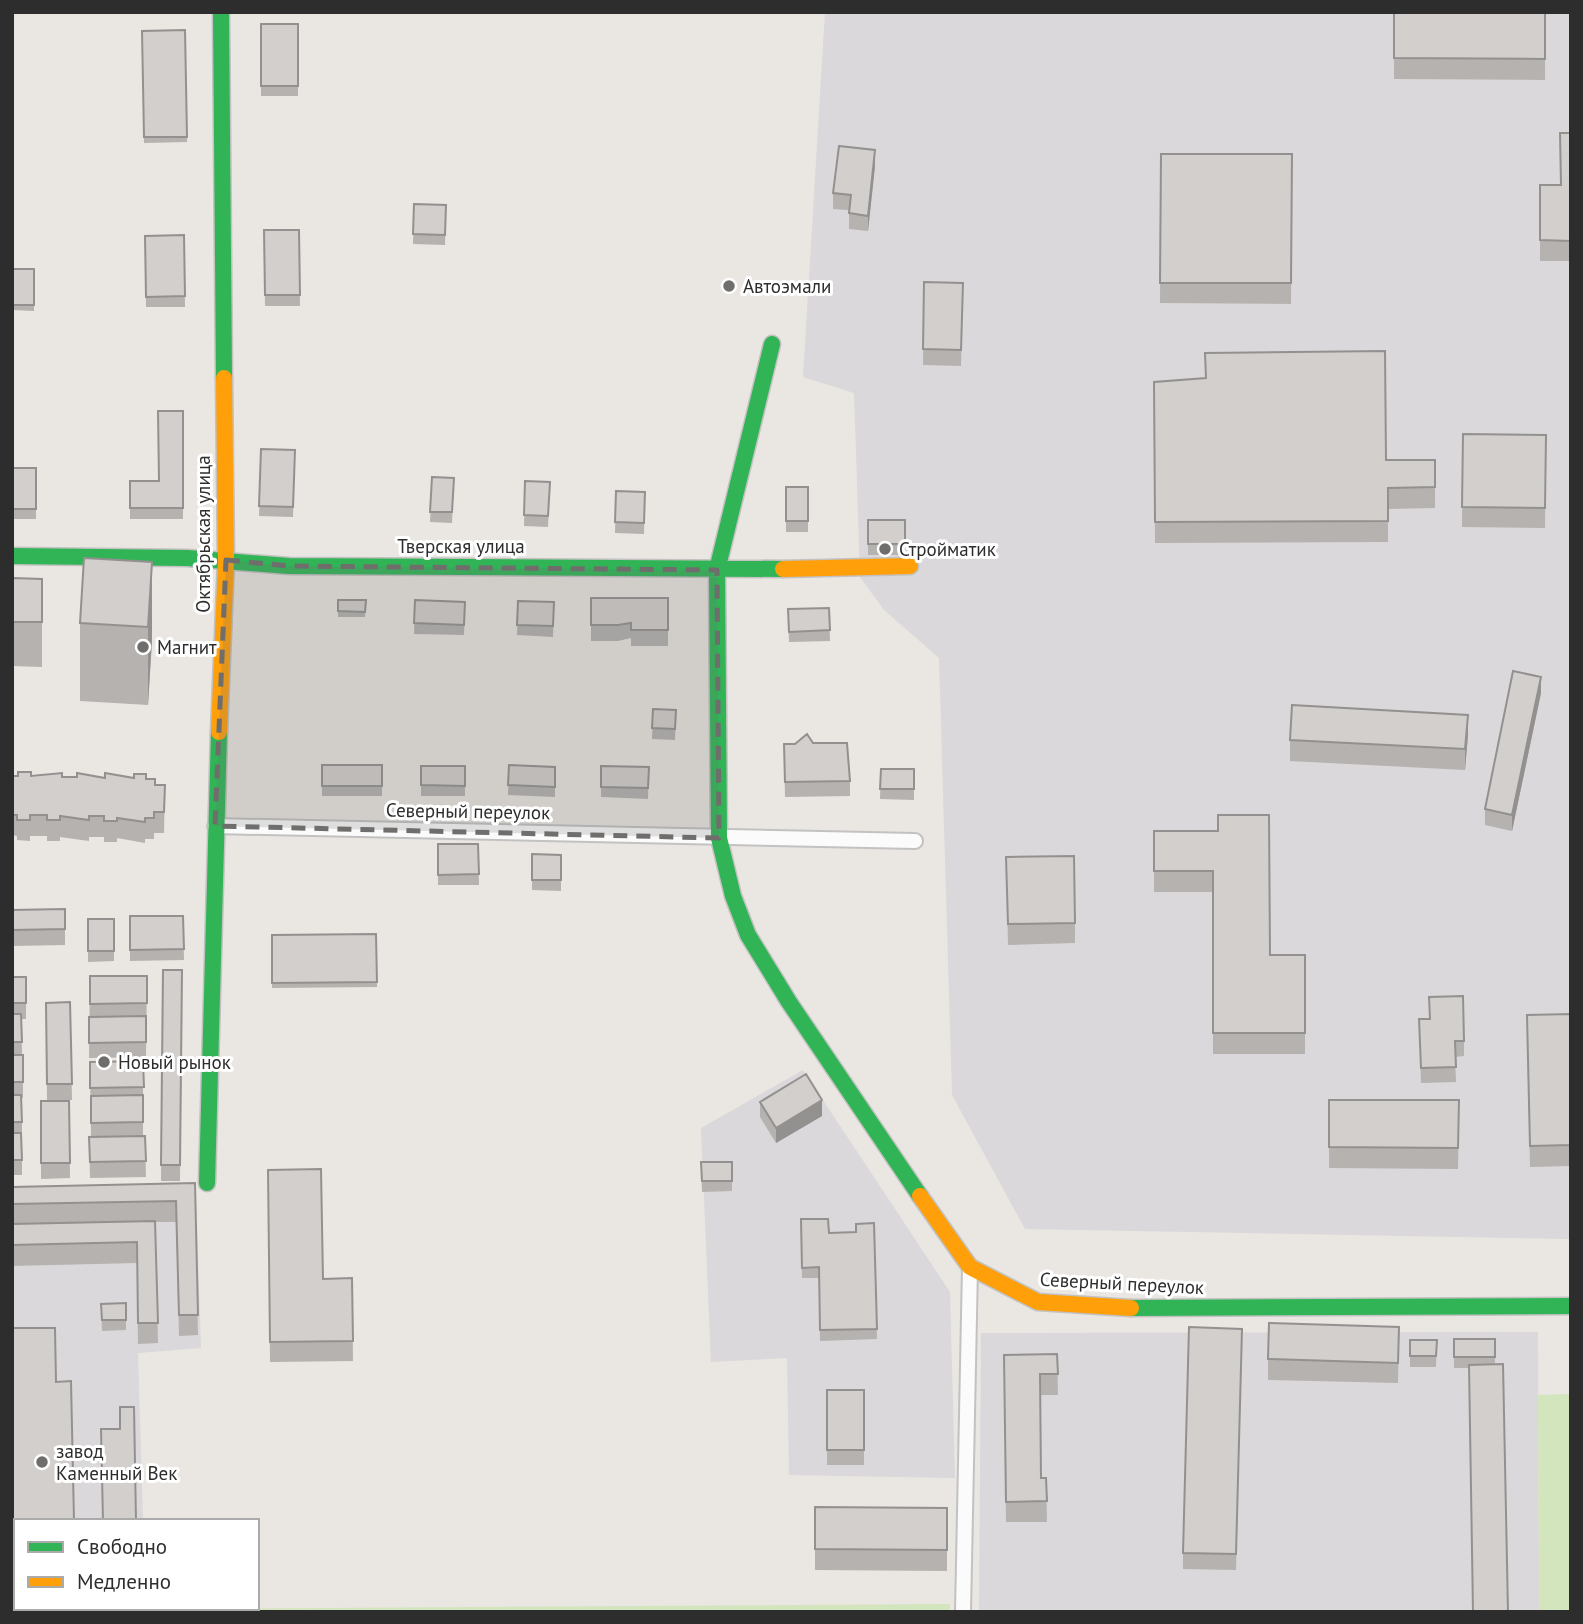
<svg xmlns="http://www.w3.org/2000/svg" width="1583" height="1624" viewBox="0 0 1583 1624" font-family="'PT Sans',sans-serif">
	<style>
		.industrial { fill: #dad8da }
		.green { fill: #d2e5bc }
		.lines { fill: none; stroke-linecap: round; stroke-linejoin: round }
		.street-casing { stroke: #c2c2c2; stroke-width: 18 }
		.fast-casing { stroke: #c2c2c2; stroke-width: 19 }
		.slow-casing { stroke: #c2c2c2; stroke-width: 19 }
		.street { stroke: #fcfbfb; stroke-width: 14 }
		.fast { stroke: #30b455; stroke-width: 16 }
		.slow { stroke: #ff9f0a; stroke-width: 16 }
		.wall { fill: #b5b2af }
		.shaded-wall { fill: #93918f }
		.building { fill: #d2cfcc; stroke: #93918f; stroke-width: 2 }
		.marked { fill: #6f6e6c; fill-opacity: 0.2; stroke: #6f6e6c; stroke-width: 5; stroke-dasharray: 14 9; stroke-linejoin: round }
		.poi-dot { fill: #6f6e6c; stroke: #fff; stroke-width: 2.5 }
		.labels { text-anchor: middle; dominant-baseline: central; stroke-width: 6; stroke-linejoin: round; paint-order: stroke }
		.poi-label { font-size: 19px; fill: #2d2d2d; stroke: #fff; text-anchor: start }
		.street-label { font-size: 19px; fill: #2d2d2d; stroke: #fff }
	</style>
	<rect width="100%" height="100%" fill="#eae6e2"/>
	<!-- industrial -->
	<path class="industrial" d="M825,12H1571V1239L1025,1229L952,1095L939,658L884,610L860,577L854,393L803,377Z
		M803,1070L950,1292L955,1478L789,1475L787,1358L711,1362L701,1128Z
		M196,1201L201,1348L138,1353L143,1521H16V1596H12V1206Z
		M1538,1332L1539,1612H979L981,1333Z"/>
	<!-- green -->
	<path class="green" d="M1571,1394V1612H1539L1538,1395Z
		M950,1604V1612H12V1610Z"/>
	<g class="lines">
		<defs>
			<path id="street" d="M215,826L915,841
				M963,1612L970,1267"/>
			<path id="fast" d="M221,12L224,378
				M772,344L717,570L719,838L733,896L748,935L789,1002L920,1196
				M12,556L187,558L289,566L783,569
				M207,1183L219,732
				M1131,1308L1571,1306"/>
			<path id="slow" d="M783,569L910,566
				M219,732L226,560L224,378
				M920,1196L970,1267L1038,1302L1131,1308"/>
		</defs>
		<!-- street casing -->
		<use href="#street" class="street-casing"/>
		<!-- fast casing -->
		<use href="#fast" class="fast-casing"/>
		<!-- slow casing -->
		<use href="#slow" class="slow-casing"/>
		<!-- street -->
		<use href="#street" class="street"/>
		<!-- fast -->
		<use href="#fast" class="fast"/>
		<!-- slow -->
		<use href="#slow" class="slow"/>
	</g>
	<!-- wall -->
	<path class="wall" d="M1394,12L1545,13V80L1394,79Z
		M261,24H298V96H261Z
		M185,30L187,142L144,143L142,31Z
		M1571,133V261H1540V185H1560Z
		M1161,154H1292L1291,304L1160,303Z
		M875,166L868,231L849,229V210L833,209V193Z
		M414,204L446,205L445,245L413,244Z
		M264,230H299L300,306H265Z
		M184,235L185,307H146L145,236Z
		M12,269H34V311L12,310Z
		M924,282L963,283L961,366L923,365Z
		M1154,382L1386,460H1435V508L1388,509V542L1155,543Z
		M183,411V519H130V481H159Z
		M1463,434L1546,435L1545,528L1462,527Z
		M261,449L295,450L293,517L259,516Z
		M12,468H36V519H12Z
		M432,477L454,478L452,523L430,522Z
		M525,481L550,482L548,527L524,526Z
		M786,487H808V532H786Z
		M616,491L645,492L644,534L615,533Z
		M868,520H905V555H868Z
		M152,562V640L148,705L80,701V623Z
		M12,578L42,579V667L12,666Z
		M591,598H668V646H631V638L618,641H591Z
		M338,600H366L365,617H338Z
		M415,600L465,602L464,635L414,634Z
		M518,601L554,602L553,637L517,635Z
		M829,608L830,641L789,642L788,609Z
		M1541,693L1512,831L1485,825V809Z
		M653,709L676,710L675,740L652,739Z
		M1468,735L1465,770L1290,761V740Z
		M813,743L850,781V796L785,797L784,744Z
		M322,765H382V796H322Z
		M509,765L555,767V797L508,795Z
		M421,766H465V796H421Z
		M601,766L649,767L648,799L601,797Z
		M881,769H914V800L880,799Z
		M12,776L146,779L155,785H165L164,833H154V839H145V843L117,838V842H104V837H89V841L60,837V841H47V836H30V841L17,840V836L12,835Z
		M1154,831H1218L1270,955H1305V1054H1213V892H1154Z
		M438,844H478L479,885H438Z
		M532,854L561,855V891L532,890Z
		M1006,857L1075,923V943L1008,945Z
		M65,909V945L12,946V910Z
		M130,916H183L184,960L130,961Z
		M88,919H114V961L88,962Z
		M376,934L377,987L272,988V935Z
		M163,970H182L180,1181H161Z
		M90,976H147L146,1057L89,1058Z
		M12,977H26V1019H21L23,1082V1098H22V1175H12Z
		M70,1002L72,1100H47L46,1003Z
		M1571,1014V1166L1530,1167L1527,1036Z
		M1419,1019L1464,1041V1056L1455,1057L1456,1082L1421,1083Z
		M143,1061V1136H145L146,1177L90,1178L89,1137H91L90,1062Z
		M1329,1100H1459L1458,1169L1329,1168Z
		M41,1101H69L70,1178L41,1179Z
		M760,1102L822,1116L776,1143L760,1117Z
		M701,1162H732V1191L702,1192Z
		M268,1170L323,1279L352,1278L353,1361L270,1362Z
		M195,1183L198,1335L179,1336L176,1222H155L158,1343L138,1344L137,1263L12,1266V1187Z
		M801,1219L829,1233L856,1232L874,1223L877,1339L820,1341L819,1278H802Z
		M126,1303V1330L102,1331L101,1304Z
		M1399,1327L1398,1383L1268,1380V1359Z
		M12,1328L56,1382L16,1521V1564H12Z
		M1454,1339H1495V1364L1469,1368H1454Z
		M1410,1340H1437L1436,1367H1410Z
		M1242,1344L1236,1570L1183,1569V1553Z
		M1057,1354L1058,1395H1040L1041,1478H1046L1047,1522H1006L1004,1355Z
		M827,1390H864V1465H827Z
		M815,1507L947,1508V1571L815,1570Z"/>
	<!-- shaded-wall -->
	<path class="shaded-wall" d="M875,150V166L868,231V216Z
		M152,562V640L148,705V627Z
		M1541,677V693L1512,831V815Z
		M1468,715V735L1465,770V749Z
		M822,1100V1116L776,1143V1128Z"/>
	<!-- building -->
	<path class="building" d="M1394,12L1545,13V59L1394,58Z
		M261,24H298V86H261Z
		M185,30L187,137H144L142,31Z
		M1560,133H1571V241L1540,240V185H1561Z
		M839,146L875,150L868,216L849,213L851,195L833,193Z
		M1161,154H1292L1291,283H1160Z
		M414,204L446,205L445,235L413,234Z
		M264,230H299L300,295H265Z
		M184,235L185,296L146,297L145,236Z
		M12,269H34V305H12Z
		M924,282L963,283L961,350L923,349Z
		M1385,351L1386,460H1435V487L1388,488V521L1155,522L1154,382L1206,378L1205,353Z
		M158,411H183V508H130V481H159Z
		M1463,434L1546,435L1545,508L1462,507Z
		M261,449L295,450L293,507L259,506Z
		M12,468H36V509H12Z
		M432,477L454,478L452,512H430Z
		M525,481L550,482L548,516L524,515Z
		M786,487H808V521H786Z
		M616,491L645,492L644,523L615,522Z
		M868,520H905V544H868Z
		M84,558L152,562L148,627L80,623Z
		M12,578L42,579V622H12Z
		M591,598H668V630H631V623L618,625H591Z
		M338,600H366L365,612L338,611Z
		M415,600L465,602L464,625L414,623Z
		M518,601L554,602L553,626L517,625Z
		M829,608L830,630L789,632L788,609Z
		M1513,671L1541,677L1512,815L1485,809Z
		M1292,705L1468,715L1465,749L1290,740Z
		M653,709L676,710L675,729L652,728Z
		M807,734L813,743H847L850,781L785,782L784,744H795Z
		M322,765H382V786H322Z
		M509,765L555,767V787L508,785Z
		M421,766H465V786L421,785Z
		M601,766L649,767L648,788L601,787Z
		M881,769H914V789H880Z
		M18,772H31V776L62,773V777H77V773L105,778V773L134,778V774H146V779H155V785H165L164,812H154V818H145V822L117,818V821H104V816H89V820L60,816V820H47V815H30V820H17V815H12V776H18Z
		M1218,815H1269L1270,955H1305V1033H1213V871H1154V831H1218Z
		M438,844H478L479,874L438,875Z
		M532,854L561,855V880H532Z
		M1074,856L1075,923L1008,924L1006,857Z
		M65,909V929L12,930V910Z
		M130,916H183L184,949L130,950Z
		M88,919H114V951H88Z
		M376,934L377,982L272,983V935Z
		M163,970H182L180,1165H161Z
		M90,976H147V1003L90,1004Z
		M12,977H26V1003H12Z
		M1463,996L1464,1041H1455L1456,1067L1421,1068L1419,1019H1430L1429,997Z
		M70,1002L72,1084H47L46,1003Z
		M12,1014H21L22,1042H12Z
		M1571,1014V1145L1530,1146L1527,1015Z
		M146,1016V1042L89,1043V1017Z
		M12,1055H23V1082H12Z
		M143,1061L144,1087L90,1088V1062Z
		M806,1074L822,1100L776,1128L760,1102Z
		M12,1095H21L22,1122H12Z
		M143,1095V1122L91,1123V1096Z
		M1329,1100H1459L1458,1148L1329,1147Z
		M41,1101H69L70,1163H41Z
		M12,1133H21L22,1160H12Z
		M145,1136L146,1161L90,1162L89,1137Z
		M701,1162H732V1181H702Z
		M321,1169L323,1279L352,1278L353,1341L270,1342L268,1170Z
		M195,1183L198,1315H179L176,1201L12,1204V1187Z
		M801,1219H828L829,1233L856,1232V1224L874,1223L877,1329L820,1330L819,1267L802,1268Z
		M155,1221L158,1323H138L137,1242L12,1245V1224Z
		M126,1303V1320H102L101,1304Z
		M1269,1323L1399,1327L1398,1363L1268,1359Z
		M1189,1327L1242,1329L1236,1554L1183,1553Z
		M12,1328H55L56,1382L71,1381L74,1521H16V1544H12Z
		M1454,1339H1495V1357H1454Z
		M1410,1340H1437L1436,1356H1410Z
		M1057,1354L1058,1374H1040L1041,1478H1046L1047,1501L1006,1502L1004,1355Z
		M1503,1364L1508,1612H1473L1469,1365Z
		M827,1390H864V1450H827Z
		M120,1407H134L136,1521H103L101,1429H120Z
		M815,1507L947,1508V1550L815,1549Z"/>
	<!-- marked area -->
	<path class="marked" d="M226,560L289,566L717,570L719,838L215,826Z"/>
	<!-- markers -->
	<g class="poi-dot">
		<circle cx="729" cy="286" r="7"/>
		<circle cx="885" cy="549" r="7"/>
		<circle cx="143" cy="647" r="7"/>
		<circle cx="104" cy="1062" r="7"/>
		<circle cx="42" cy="1462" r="7"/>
	</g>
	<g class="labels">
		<!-- poi labels -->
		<g class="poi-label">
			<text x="743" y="286">Автоэмали</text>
			<text x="899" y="549">Стройматик</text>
			<text x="157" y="647">Магнит</text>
			<text x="118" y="1062">Новый рынок</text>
			<text x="56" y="1451">завод<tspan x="56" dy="22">Каменный Век</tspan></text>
		</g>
		<!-- street labels -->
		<g class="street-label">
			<text transform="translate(203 534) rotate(-90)">Октябрьская улица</text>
			<text x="461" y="546">Тверская улица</text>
			<text transform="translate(468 811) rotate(1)">Северный переулок</text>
			<text transform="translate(1122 1283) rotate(3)">Северный переулок</text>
		</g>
	</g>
	<!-- border -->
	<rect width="1583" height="1624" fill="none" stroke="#2d2d2d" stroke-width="28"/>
	<!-- legend -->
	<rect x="14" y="1519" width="245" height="91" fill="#ffffff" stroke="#ababab" stroke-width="2"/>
	<rect x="28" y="1542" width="35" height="10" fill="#30b455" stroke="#ababab" stroke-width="2"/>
	<text x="77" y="1554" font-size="21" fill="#2d2d2d">Свободно</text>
	<rect x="28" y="1577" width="35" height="10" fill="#ff9f0a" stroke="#ababab" stroke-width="2"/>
	<text x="77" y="1589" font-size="21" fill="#2d2d2d">Медленно</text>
</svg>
